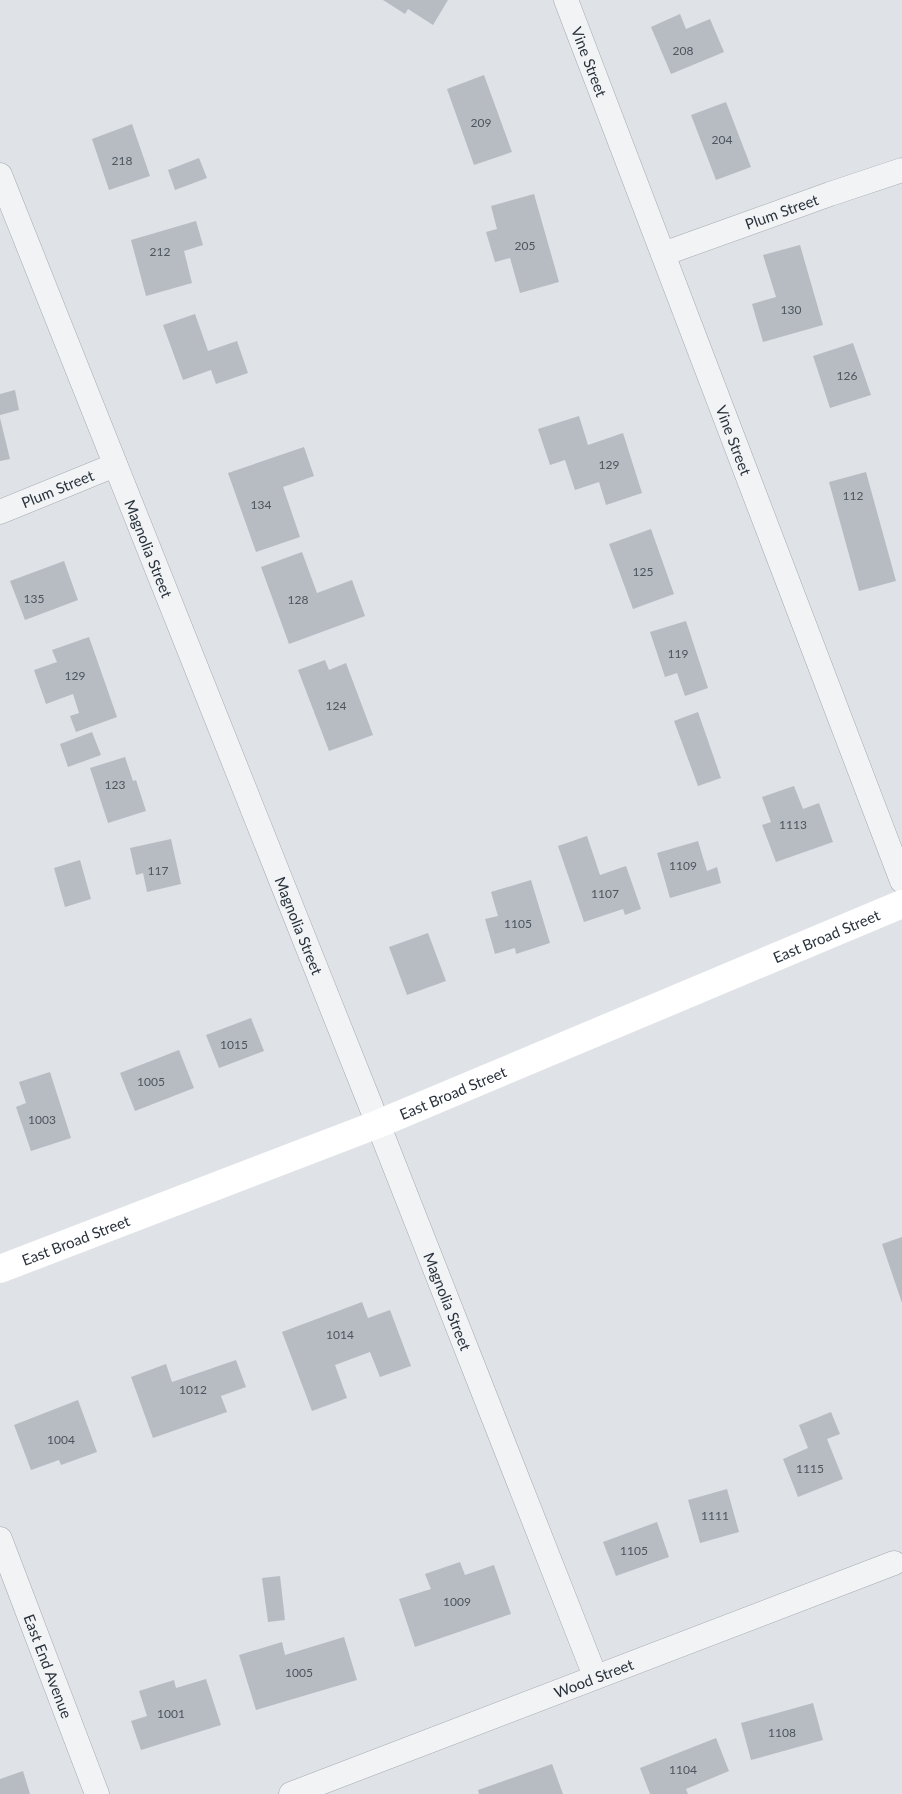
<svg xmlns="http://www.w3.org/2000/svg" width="902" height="1794" viewBox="0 0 902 1794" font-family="Lato,sans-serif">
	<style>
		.building { fill: #b7bcc3 }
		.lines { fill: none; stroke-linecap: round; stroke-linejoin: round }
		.street-casing { stroke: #a5aab0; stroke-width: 25 }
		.street { stroke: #f1f3f5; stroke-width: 24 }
		.secondary { stroke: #fff; stroke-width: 28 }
		.labels { text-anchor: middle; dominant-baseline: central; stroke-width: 4; stroke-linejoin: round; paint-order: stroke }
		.number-label { font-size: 12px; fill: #4c545e }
		.street-label { font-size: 15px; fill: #29323c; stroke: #eef1f5 }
	</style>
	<rect width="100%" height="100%" fill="#dfe2e7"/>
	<!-- building -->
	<path class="building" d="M383,0H448L433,25L408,9L405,14Z
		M680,14L686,29L710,19L724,52L671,74L651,27Z
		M484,75L512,152L474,165L447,89Z
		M726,102L751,167L716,180L691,115Z
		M132,124L150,176L109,190L92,139Z
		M199,158L207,178L175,190L168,170Z
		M534,194L559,282L520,293L510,258L495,262L486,232L497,229L491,206Z
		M196,221L203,245L184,251L192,283L146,296L131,240Z
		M800,245L823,325L763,342L752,304L776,297L763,255Z
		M195,314L208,351L237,341L248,373L216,384L211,370L183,380L163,325Z
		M853,343L871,395L830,408L813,356Z
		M15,390L19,410L0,415V394Z
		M579,416L588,445L623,433L642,493L606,505L599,482L575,490L565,460L550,465L538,429Z
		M0,418L10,459L0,461Z
		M304,447L314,476L283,487L300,537L256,552L228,473Z
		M866,472L896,581L859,591L829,482Z
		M651,529L674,594L633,609L609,544Z
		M302,552L317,593L352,580L365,616L289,644L261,567Z
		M64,561L78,600L25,620L10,581Z
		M686,621L708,688L685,696L677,673L665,677L650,632Z
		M89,637L117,717L76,732L70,716L79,713L73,694L46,704L34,670L57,662L52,650Z
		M325,660L329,670L346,663L373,735L329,751L298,670Z
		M698,712L721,778L698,786L674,721Z
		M92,732L101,755L68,767L60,744Z
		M125,757L133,781L136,780L146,811L108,823L90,768Z
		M794,786L803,809L819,803L833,842L776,862L762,825L771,822L762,797Z
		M587,836L600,875L626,866L641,909L625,915L623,909L584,922L558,846Z
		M171,839L181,884L147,892L143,873L136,875L130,848Z
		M698,841L707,871L717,867L721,883L670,898L657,853Z
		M80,860L91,899L65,907L54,868Z
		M531,880L550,943L516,954L515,948L495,954L485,919L498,916L491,892Z
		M428,933L446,981L407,995L389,947Z
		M251,1018L264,1051L219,1068L206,1035Z
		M179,1050L194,1088L135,1111L120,1073Z
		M50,1072L71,1138L31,1151L16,1107L26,1103L19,1082Z
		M902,1237V1303L882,1244Z
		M362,1302L368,1318L390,1310L411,1366L380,1377L370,1352L335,1365L347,1398L312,1411L282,1332Z
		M236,1360L246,1387L221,1396L227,1412L153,1438L131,1377L166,1364L172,1382Z
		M78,1400L97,1452L61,1465L59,1460L31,1470L14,1425Z
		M831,1412L840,1434L827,1439L843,1479L798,1497L783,1459L808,1448L799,1425Z
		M727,1489L739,1532L700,1543L688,1500Z
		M657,1522L669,1557L616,1576L603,1542Z
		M460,1562L465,1575L494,1565L511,1614L415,1647L399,1599L431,1589L425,1574Z
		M280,1576L285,1620L268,1622L262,1578Z
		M344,1637L357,1680L256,1710L239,1655L282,1642L285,1655Z
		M206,1679L221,1725L141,1750L131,1721L147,1716L139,1691L174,1680L176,1688Z
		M813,1703L823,1740L751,1760L741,1723Z
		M716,1738L729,1771L686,1789L688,1794H650L640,1768Z
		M552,1764L563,1794H479L478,1790Z
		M23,1771L30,1794H0V1779Z"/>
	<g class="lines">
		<defs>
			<g id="street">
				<path id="s1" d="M566,0L902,881"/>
				<path id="s2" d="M0,175L378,1124L595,1676"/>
				<path id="s3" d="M663,254L830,194L902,170"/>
				<path id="s4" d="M0,512L115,465"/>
				<path id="s5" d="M0,1539L97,1794"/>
				<path id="s6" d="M291,1794L894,1563"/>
			</g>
		</defs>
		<!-- street casing -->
		<use href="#street" class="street-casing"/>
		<!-- street -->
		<use href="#street" class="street"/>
		<!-- secondary -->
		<path class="secondary" id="s7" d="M0,1269L378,1124L902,904"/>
	</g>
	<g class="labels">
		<!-- number labels -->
		<g class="number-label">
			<text x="683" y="50">208</text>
			<text x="481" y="122">209</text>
			<text x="722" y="139">204</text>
			<text x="122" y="160">218</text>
			<text x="525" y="245">205</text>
			<text x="160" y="251">212</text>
			<text x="791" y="309">130</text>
			<text x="847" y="375">126</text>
			<text x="609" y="464">129</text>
			<text x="853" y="495">112</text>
			<text x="261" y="504">134</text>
			<text x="643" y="571">125</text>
			<text x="34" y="598">135</text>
			<text x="298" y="599">128</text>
			<text x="678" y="653">119</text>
			<text x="75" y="675">129</text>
			<text x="336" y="705">124</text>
			<text x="115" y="784">123</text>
			<text x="793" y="824">1113</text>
			<text x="683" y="865">1109</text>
			<text x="158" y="870">117</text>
			<text x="605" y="893">1107</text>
			<text x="518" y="923">1105</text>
			<text x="234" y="1044">1015</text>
			<text x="151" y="1081">1005</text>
			<text x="42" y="1119">1003</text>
			<text x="340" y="1334">1014</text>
			<text x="193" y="1389">1012</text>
			<text x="61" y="1439">1004</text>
			<text x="810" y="1468">1115</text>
			<text x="715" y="1515">1111</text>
			<text x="634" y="1550">1105</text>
			<text x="457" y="1601">1009</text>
			<text x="299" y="1672">1005</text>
			<text x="171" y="1713">1001</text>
			<text x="782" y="1732">1108</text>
			<text x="683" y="1769">1104</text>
		</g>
		<!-- street labels -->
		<g class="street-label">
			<text stroke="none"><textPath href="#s1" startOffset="66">Vine Street</textPath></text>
			<text stroke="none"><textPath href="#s3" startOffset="126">Plum Street</textPath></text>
			<text stroke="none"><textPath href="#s1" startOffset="471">Vine Street</textPath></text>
			<text stroke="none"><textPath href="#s4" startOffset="62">Plum Street</textPath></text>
			<text stroke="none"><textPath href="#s2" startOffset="402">Magnolia Street</textPath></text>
			<text stroke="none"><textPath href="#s2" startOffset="808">Magnolia Street</textPath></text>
			<text stroke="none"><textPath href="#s7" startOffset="891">East Broad Street</textPath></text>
			<text stroke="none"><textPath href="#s7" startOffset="486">East Broad Street</textPath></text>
			<text stroke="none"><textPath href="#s7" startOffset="81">East Broad Street</textPath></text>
			<text stroke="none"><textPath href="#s2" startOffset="1212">Magnolia Street</textPath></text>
			<text stroke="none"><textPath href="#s5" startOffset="136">East End Avenue</textPath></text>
			<text stroke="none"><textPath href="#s6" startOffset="324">Wood Street</textPath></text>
		</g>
	</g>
</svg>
